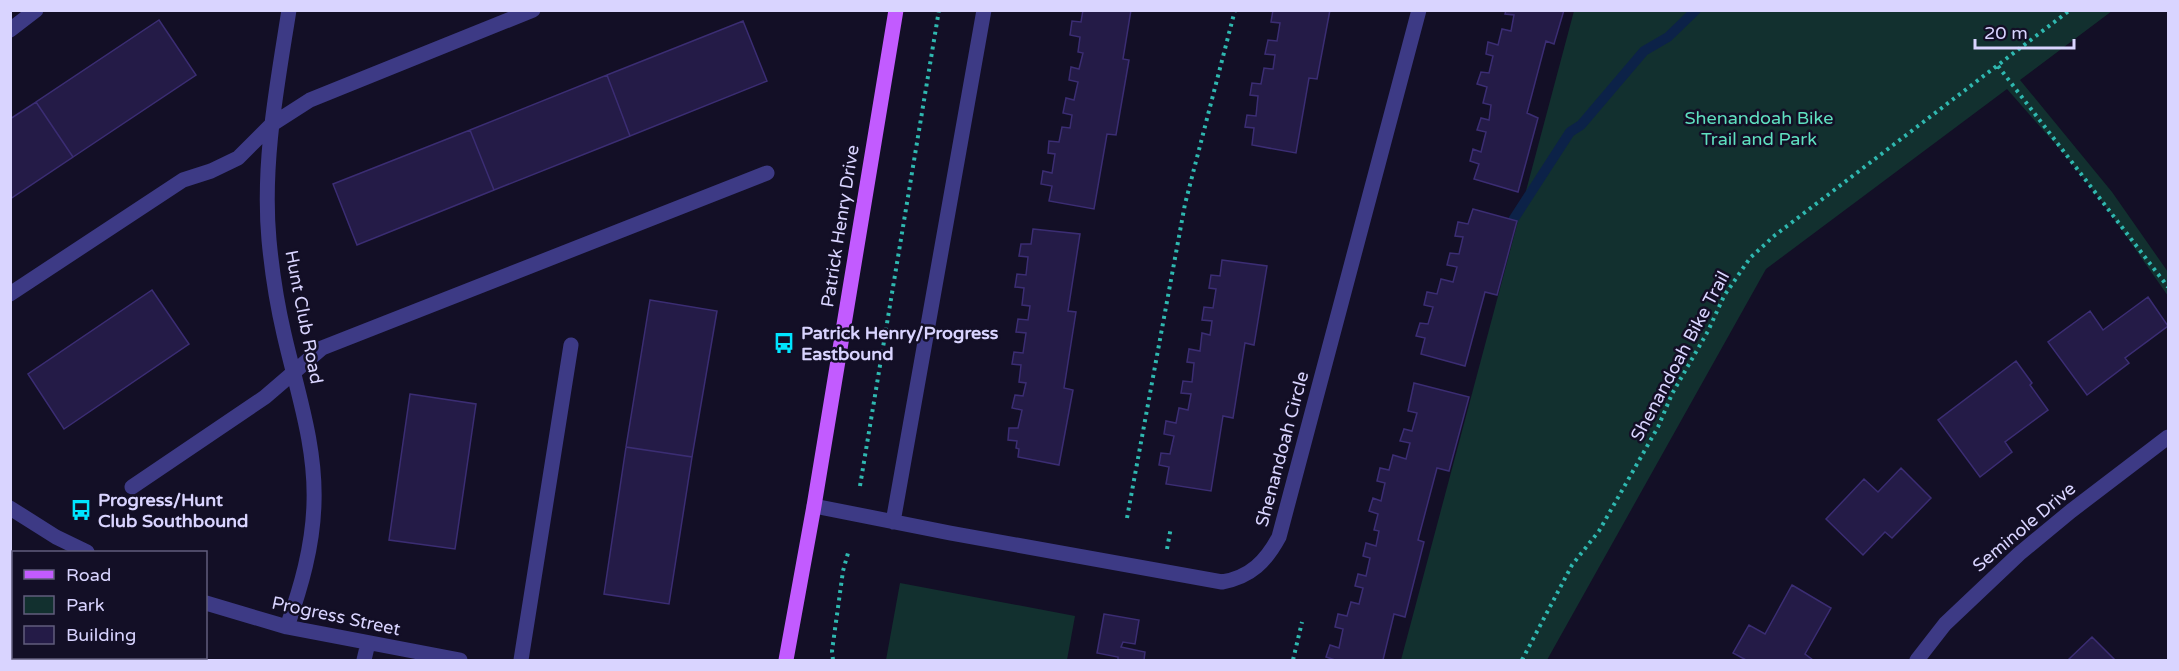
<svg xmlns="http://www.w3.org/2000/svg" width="2179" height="671" viewBox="0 0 2179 671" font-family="'Varela Round',sans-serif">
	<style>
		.green { fill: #12302f }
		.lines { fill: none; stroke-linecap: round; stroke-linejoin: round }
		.stream { stroke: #0c2248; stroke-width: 10 }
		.building { fill: #241b47; stroke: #3b2d73; stroke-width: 1.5 }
		.path { stroke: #2fb8b0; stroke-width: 4; stroke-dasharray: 3 4.5; stroke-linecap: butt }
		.minor { stroke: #3d3a85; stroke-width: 15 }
		.major { stroke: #c25bff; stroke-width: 15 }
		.labels { text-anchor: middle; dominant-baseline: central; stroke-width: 5; stroke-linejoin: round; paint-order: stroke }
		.park-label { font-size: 18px; fill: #5fe0c0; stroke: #130f26 }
		.street-label { font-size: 18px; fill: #d9d4ff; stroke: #130f26 }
		.poi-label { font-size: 18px; font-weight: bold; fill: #d9d4ff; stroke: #130f26; text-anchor: start }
	</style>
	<rect width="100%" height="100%" fill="#130f26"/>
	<!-- green -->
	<path class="green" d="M1574,11H2112L2020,80L2112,192L2168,272V296L2101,200L2065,155L2007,89L1766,269L1547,660H1401Z
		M900,583L1075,616L1067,660H886Z"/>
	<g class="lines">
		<!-- stream -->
		<path class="stream" d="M1506,231L1570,132L1581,125L1644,51L1668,37L1696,10"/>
	</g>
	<!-- building -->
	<path class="building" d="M1083,10H1131L1123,59L1129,60L1116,135L1107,134L1094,209L1049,201L1052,186L1041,184L1043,171L1052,173L1055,154L1048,153L1049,141L1059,142L1062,127L1070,128L1072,115L1063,113L1066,98L1074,100L1078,82L1069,80L1071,67L1079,69L1083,53L1078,52L1080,37L1070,35L1072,21L1081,22Z
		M1273,10H1330L1317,79L1309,78L1296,153L1252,145L1254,128L1245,127L1247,115L1256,116L1258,96L1250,95L1252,83L1261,84L1264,68L1273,69L1275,55L1265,54L1268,40L1277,41L1280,23L1271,22Z
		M1506,10H1564L1554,44L1546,41L1527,113L1538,118L1518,192L1474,179L1479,164L1470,161L1473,149L1481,152L1486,132L1477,130L1481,118L1489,120L1491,105L1483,103L1487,87L1477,84L1481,72L1489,73L1493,56L1486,54L1488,42L1498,45L1502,29L1511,31L1514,15L1505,14Z
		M159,20L196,75L73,157L36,102Z
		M743,21L767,81L630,136L607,75Z
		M607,75L630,136L494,190L470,130Z
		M36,102L73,157L10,199V119Z
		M470,130L494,190L357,245L333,184Z
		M1473,209L1517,221L1497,295L1485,292L1465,366L1421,354L1425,338L1416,336L1420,323L1428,324L1433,307L1424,305L1427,292L1437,294L1441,279L1453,282L1457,267L1447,265L1450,253L1459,254L1463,237L1455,236L1458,222L1468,224Z
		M1033,229L1080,234L1068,311L1076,312L1064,388L1073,390L1059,465L1018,457L1019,449L1016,448L1017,441L1008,440L1009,428H1018L1022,410L1012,408L1015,395L1023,396L1026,383L1019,382L1021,365L1012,364L1014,352L1023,353L1026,333L1016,332L1018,319L1028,320L1030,306L1022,305L1024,288L1015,287L1017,274L1026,275L1028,257L1019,256L1021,244H1031Z
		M1222,260L1267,266L1254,345L1245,343L1233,418L1223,416L1211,491L1166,484L1169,467L1159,465L1161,453L1170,454L1174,436L1164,434L1166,421L1176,423L1179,408L1188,410L1191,394L1181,393L1183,381L1192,382L1194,363L1187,362L1189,349L1200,351L1202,333L1210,335L1212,321L1202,320L1204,307L1213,308L1216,289L1209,288L1211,275L1220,276Z
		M152,290L189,344L64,429L28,374Z
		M2148,297L2168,326L2125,358L2129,363L2087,395L2048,342L2090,311L2103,330Z
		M650,300L717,311L692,457L626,447Z
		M2016,361L2032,383L2030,385L2048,410L2005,442L2012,452L1980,477L1938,420Z
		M1414,383L1469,397L1449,471L1437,468L1418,540L1424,542L1405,617L1394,614L1383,660H1335L1326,657L1330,645L1339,648L1343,629L1335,627L1338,614L1347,616L1351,602L1359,604L1363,588L1355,586L1358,574L1366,576L1370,558L1363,556L1366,543L1376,546L1379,531L1374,530L1378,514L1369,511L1373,498L1381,501L1385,483L1377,481L1380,468L1389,470L1393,455L1406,459L1410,443L1400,441L1404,429L1412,431L1417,413L1408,411Z
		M410,394L476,404L455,549L389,540Z
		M626,447L692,457L669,604L604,594Z
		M1901,468L1931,498L1892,538L1885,532L1863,555L1826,519L1864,479L1878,492Z
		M1792,585L1831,608L1805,654L1813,660H1746L1733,653L1749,625L1765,634Z
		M1104,614L1139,620L1135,644L1123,642L1121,647L1145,652L1144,660H1118V657L1097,653Z
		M2092,637L2115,660H2068Z
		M88,658H155L154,660H87Z"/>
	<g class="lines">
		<!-- path -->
		<path class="path" d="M1998,66L2168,287
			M860,486L939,10
			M1127,518L1185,204L1235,10
			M1167,549L1171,527
			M833,660L832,651L843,571L848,553
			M1293,660L1302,622
			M1522,660L1572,565L1599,531L1658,427L1672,394L1708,331L1724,296L1750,258L1774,236L2070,10"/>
		<!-- minor -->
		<path class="minor" d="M10,30L36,10
			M10,294L183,180L211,171L238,158L271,125L310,100L533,10
			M132,487L265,397L322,348L767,173
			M814,506L950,533L1222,582C1251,577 1266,561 1279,537L1419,10
			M10,508L56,537L87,552
			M893,522L984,10
			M206,603L287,627L460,660
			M287,627C301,587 313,546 314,503C316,445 297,391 284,334C277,304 272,272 269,240C262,163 277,86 289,10
			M364,660L368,643
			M521,660L571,345
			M1917,660L1945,624L2019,554L2071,511L2168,437"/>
		<!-- major -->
		<path class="major" d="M786,660L814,506L896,10"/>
	</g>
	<!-- icons -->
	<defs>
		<symbol id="bus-bare" viewBox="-9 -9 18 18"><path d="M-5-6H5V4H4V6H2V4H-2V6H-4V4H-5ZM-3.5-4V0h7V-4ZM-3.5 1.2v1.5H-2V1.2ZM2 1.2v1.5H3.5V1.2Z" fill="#00e5ff" stroke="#130f26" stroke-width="2.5" paint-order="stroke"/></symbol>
	</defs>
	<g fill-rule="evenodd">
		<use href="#bus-bare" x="769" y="328" width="30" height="30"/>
		<use href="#bus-bare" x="66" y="495" width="30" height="30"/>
	</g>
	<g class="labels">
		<!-- park labels -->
		<g class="park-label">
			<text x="1759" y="118">Shenandoah Bike<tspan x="1759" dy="21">Trail and Park</tspan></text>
		</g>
		<!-- street labels -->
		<g class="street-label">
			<text transform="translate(840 226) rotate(-81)">Patrick Henry Drive</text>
			<text transform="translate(304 317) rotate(79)">Hunt Club Road</text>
			<text transform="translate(1680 356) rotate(-62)">Shenandoah Bike Trail</text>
			<text transform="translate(1282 449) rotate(-75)">Shenandoah Circle</text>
			<text transform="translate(2024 527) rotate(-40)">Seminole Drive</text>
			<text transform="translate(336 616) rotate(12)">Progress Street</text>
		</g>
		<!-- poi labels -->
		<g class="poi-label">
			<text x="801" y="333">Patrick Henry/Progress<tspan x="801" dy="21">Eastbound</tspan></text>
			<text x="98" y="500">Progress/Hunt<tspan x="98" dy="21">Club Southbound</tspan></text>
		</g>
	</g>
	<!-- border -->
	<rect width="2179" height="671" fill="none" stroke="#d9d4ff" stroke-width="24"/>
	<!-- legend -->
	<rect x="12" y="551" width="195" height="108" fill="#130f26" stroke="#625e7d" stroke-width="1.5"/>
	<rect x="24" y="570" width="30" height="9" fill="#c25bff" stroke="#625e7d" stroke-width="1.5"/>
	<text x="66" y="581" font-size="18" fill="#d9d4ff">Road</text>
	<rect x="24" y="596" width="30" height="18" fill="#12302f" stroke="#625e7d" stroke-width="1.5"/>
	<text x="66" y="611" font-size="18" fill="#d9d4ff">Park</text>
	<rect x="24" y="626" width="30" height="18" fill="#241b47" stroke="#625e7d" stroke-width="1.5"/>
	<text x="66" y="641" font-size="18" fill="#d9d4ff">Building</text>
	<!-- scale -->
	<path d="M1975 39v9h99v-9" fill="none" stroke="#d9d4ff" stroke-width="3"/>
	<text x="1984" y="39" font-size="18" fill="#d9d4ff" stroke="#130f26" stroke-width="4.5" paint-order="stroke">20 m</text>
</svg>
